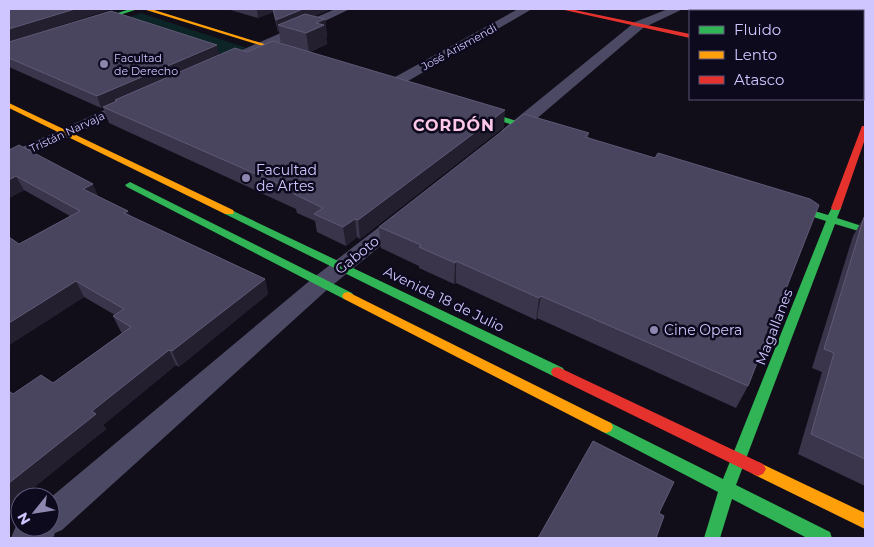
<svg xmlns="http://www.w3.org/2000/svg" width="874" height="547" viewBox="0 0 874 547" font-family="Montserrat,sans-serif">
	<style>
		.green { fill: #0d2426 }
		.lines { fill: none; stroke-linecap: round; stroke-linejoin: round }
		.street { fill: #4b4963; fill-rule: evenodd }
		.fast { fill: #30b455; fill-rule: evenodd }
		.slow { fill: #ff9f0a; fill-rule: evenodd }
		.jam { fill: #e5322d; fill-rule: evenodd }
		.wall { fill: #3a354b }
		.shaded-wall { fill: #231f2f }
		.building { fill: #4a455e; stroke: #5f5977 }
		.poi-dot { fill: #8d86af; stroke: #0e0a1e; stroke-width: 2 }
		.labels { text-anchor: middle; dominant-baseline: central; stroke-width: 5; stroke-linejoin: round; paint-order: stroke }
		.far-street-label { font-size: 11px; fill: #d0c6ff; stroke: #0e0a1e }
		.far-poi-label { font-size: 11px; fill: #d0c6ff; stroke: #0e0a1e; text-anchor: start }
		.poi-label { font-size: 14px; fill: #d0c6ff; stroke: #0e0a1e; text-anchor: start }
		.street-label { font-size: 14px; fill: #d0c6ff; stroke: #0e0a1e }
		.far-district-label { font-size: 16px; font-weight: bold; letter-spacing: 1px; fill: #ffc8e8; stroke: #0e0a1e }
	</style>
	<rect width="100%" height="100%" fill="#110e1a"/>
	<!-- green -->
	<path class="green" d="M141,13L247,48L228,56L121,20Z"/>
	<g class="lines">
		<!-- street -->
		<path class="street" d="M335,9H350L252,56L247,57L240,53L242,50Z
			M518,9H532L396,88H386L384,85L386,82Z
			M668,9H683L643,28L514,138H502L500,134L502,130L635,22Z
			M804,9H820L822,11H806Z
			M863,28L865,29V37L863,36Z
			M133,97L138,99L141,102L138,105L9,165V153Z
			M403,212L410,214L413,218L410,222L329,288L62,530L55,533L53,538H11L16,526L20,523V527H50V498L313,278L396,214Z"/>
		<!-- fast -->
		<path class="fast" d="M130,9H138L86,26L81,25Z
			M863,70H865V74H863Z
			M465,106H471L552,133L548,135H545L465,110Z
			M130,182L352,293L354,296L352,299H344L127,187L125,185Z
			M778,200L828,215L833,206H839L841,208L837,218L865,227V233L835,224L736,485L830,532L832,538H807L732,499L720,538H704L718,492L601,431L599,427L601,423L606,421L611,423L723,479L826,221L775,205L773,203Z
			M229,209L563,368L565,372L563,376L558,377L553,376L225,214L224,212L225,210Z"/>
		<!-- slow -->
		<path class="slow" d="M143,9H151L303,56L298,57Z
			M9,103L233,210L234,212L233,214H225L9,108Z
			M348,292L611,423L613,427L611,431L606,433L601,431L344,299L342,296L344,293Z
			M758,462L865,513V529L753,474L750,469L753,464Z"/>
		<!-- jam -->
		<path class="jam" d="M560,9H570L690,34V38Z
			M862,126H865V139L841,208L839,210H833L831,208Z
			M558,367L763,464L766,469L763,474L758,476L753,474L553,376L551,372L553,368Z"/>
	</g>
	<!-- wall -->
	<path class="wall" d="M227,9H331L314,16L325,19L327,37L326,38L327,44L310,52L504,127L360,239L357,237L346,246L317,232L315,221L297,213L296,209L109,123L103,107L101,108L9,67V42L219,55L247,52L281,43L279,31L278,32L273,12L258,18Z
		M821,9H865V28L863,27V11H826Z
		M589,133L588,138L748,386L736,408L537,318L536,320L456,283L454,284L419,268V266L381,248L379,227Z
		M9,148L10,149L98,196L131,216L265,279L268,294L179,367L176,365L103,425L106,429L22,497H20V499L9,508V391L13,394L53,383L122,333L121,332L113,316L115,315L84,297L9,345V237L19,244L70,216L24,190L9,198Z
		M864,217L865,218V486L798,454L822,372L812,368L853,236Z"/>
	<!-- shaded-wall -->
	<path class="shaded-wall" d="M75,9H112L9,42V29Z
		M257,9H273V12L258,18Z
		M303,9H331L287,28L278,25L279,31L278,32L276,20Z
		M325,19L327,37L326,38L327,44L309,52L306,33L316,23Z
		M217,45L220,57L115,100V102L101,108L97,96Z
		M505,110L504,127L360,239L358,220Z
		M16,176L24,190L9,198V180Z
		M93,184L99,198L83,189Z
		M128,211L134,226L124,213Z
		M355,219L357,237L346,246L343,227Z
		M456,261V283L454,284L455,263Z
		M265,279L268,294L179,367L172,351Z
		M76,281L84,297L9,345V323Z
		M541,296L537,318L536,320L539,298Z
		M169,350L176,365L103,425L106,429L22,497H20V499L9,508V483L92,411Z"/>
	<!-- building -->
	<path class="building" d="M9,9H75L9,29Z
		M273,9H303L276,20Z
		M857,9H865V12Z
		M111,11L217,45L97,96L9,58V42Z
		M305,14L325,19L316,23L324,25L306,33L278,25Z
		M273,41L505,110L358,220L355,219L343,227L314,214L323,208L294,194L297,192L103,107L117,101L115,100L235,48L247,52Z
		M524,114L589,133L585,137L655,158L658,153L810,199L819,205L748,386L541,296L539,298L456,261L455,263L419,247L421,245L379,227Z
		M19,145L93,184L83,189L128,211L124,213L265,279L172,351L169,350L92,411L96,414L9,483V391L13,394L41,375L53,383L131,327L113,316L124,309L76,281L9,323V237L19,244L80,211L16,176L9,180V150Z
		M864,217L865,218V459L811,434L834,353L824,349Z
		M593,441L674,482L659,513L664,516L656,538H538Z"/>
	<!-- markers -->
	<g class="poi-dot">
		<circle cx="104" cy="64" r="5"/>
		<circle cx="246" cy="178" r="5"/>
		<circle cx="654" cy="330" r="5"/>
	</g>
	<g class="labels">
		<!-- far-street labels -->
		<g class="far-street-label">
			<text transform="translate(459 47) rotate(-29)">José Arismendi</text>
			<text transform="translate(67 132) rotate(-25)">Tristán Narvaja</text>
		</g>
		<!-- far-poi labels -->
		<g class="far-poi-label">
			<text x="114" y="58">Facultad<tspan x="114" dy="13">de Derecho</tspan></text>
		</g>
		<!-- poi labels -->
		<g class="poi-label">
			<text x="256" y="170">Facultad<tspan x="256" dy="16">de Artes</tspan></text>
			<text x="664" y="330">Cine Opera</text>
		</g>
		<!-- street labels -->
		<g class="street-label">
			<text transform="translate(357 255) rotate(-39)">Gaboto</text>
			<text transform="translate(444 299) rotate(26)">Avenida 18 de Julio</text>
			<text transform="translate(774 327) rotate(-69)">Magallanes</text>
		</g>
		<!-- far-district labels -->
		<g class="far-district-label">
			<text x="454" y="125">CORDÓN</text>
		</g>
	</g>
	<!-- border -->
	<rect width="874" height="547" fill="none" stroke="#d0c6ff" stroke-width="20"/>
	<!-- legend -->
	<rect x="689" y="10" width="175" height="90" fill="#0e0a1e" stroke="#5c5578"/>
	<rect x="699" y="26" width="25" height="8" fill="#30b455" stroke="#5c5578"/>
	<text x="734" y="35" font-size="15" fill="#d0c6ff">Fluido</text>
	<rect x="699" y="51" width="25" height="8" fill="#ff9f0a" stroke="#5c5578"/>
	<text x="734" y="60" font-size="15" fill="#d0c6ff">Lento</text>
	<rect x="699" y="76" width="25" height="8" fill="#e5322d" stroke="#5c5578"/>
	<text x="734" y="85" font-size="15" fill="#d0c6ff">Atasco</text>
	<!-- north arrow -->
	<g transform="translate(35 512) rotate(240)"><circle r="24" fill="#0e0a1e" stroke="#5c5578"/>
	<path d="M0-4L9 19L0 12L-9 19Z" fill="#8d86af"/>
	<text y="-8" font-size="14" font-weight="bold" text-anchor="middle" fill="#d0c6ff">N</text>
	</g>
</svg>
